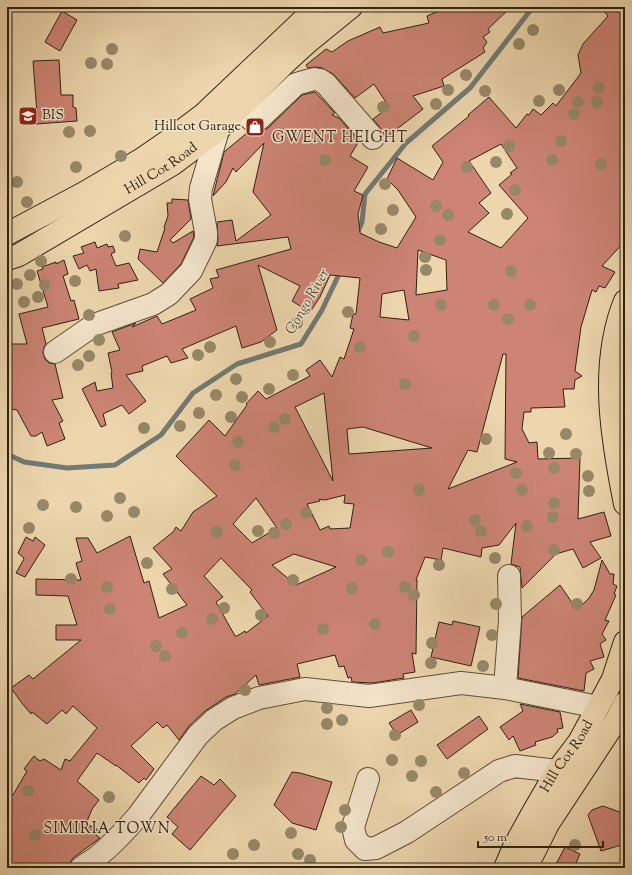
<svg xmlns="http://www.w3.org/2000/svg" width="632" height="875" viewBox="0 0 632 875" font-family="'Sorts Mill Goudy',serif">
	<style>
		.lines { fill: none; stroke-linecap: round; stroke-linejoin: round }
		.stream { stroke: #727a74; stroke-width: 5 }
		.building { fill: #cd8475; stroke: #2f2111; fill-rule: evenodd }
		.minor-casing { stroke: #5e4e38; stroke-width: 24 }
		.major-casing { stroke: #2f2111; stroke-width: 24 }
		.minor { stroke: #f3e4ca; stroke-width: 22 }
		.major { stroke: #edd6ae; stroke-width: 22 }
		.tree { fill: #988868 }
		.labels { text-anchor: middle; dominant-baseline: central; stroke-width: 3; stroke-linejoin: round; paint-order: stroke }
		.poi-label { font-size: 14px; fill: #2f2111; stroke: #f3e4ca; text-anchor: start }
		.street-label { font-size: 14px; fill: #2f2111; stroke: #f3e4ca }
		.neighbourhood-label { font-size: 15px; letter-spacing: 1px; fill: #2f2111; stroke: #f3e4ca }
		.water-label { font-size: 15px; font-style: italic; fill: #504e43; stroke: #f3e4ca }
	</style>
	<rect width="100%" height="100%" fill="#edd6ae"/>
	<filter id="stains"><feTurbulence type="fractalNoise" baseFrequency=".005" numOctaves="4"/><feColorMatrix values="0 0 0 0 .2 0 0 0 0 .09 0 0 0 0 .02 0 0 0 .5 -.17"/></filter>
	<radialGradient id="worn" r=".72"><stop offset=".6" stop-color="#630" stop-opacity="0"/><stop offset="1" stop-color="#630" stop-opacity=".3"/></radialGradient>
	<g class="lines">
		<!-- stream -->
		<path class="stream" d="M357,234L362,222L365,194L406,143L470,88L533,7
			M7,454L24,462L67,468L115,465L161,435L193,393L237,364L301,344L322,310L341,270"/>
	</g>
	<!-- building -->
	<path class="building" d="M448,7H511L488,29L490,32L483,37L487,42L483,48L485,52L442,79L444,86L413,96L423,109L388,136L387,135H385L382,130L373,119L389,107L374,84L355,98L333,74L322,68L316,67L308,68L306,65L326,49L332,52L348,41L380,27L383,33L429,23L427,16Z
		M600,7H625V241L602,266L615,272L605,288L599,286L596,292L592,290L581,327L575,371L582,376L575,380L574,389H563L565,407L531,408V412H524L522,429L529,443L537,442L538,459L580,458L578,519L604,512L611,536L590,542L601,558L583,568L573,549L556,554L522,588L520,567L511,564L516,523L499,545L482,548L481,557L443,548L441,560L425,557L416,580H417L416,654L412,653L415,672L403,674L404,678L373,683L352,682L351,677L348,678L344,666L339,667L335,655L297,664L300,677L259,685L256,675L235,694L226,697L205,711L189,726L179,740L167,725L163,728L157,722L131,746L154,769L146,780L144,778L139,783L116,765V766L97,753L77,781L99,800L92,809L86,824L97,829L96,835L100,838L73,858L70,863L69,868H39L32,864L29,868H7V789L13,795L27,771L24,769L34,756L40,761L44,759L61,770L65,759L70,761L97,728L73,706L66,714L62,710L47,724L32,712L31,714L21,702L11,688L29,675L33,679L81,640H56V625H77L68,596L36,595V579L81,580L76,563L82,561L76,538H88L97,553L130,536L144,583L149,581L159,618L187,605L163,574L172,569L153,548L173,532L176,527L181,531L193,512L217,496L176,456L209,420L225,436L247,405L246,404L258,391L266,399L310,376L306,370L320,360L332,377L340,357L344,359L354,329L350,328L353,314H356L360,278L330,275L320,297L310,312L292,301L300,286L258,265L277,330L261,342L242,348L236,326L182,349L188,358L171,363L167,356L142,366L143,371L126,375L146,401L129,414L122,405L103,414L106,425L101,427L82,389L95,382L97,391L113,388L111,373L112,372L108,353L120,350L112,332L136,323L132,327L157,316L162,324L196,310L190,299L213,288L210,279L219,277L216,270L291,249L288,237L217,246L218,240L217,222L232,220L236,241L271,215L253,192L264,143L236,172L233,168L226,182L213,196L224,152L248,132L261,131L268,128L302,95L315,92L335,113L332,115L339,118L359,141L350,156L368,167L354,191L363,195L358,214L360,233L379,242L397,248L416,217L398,190L387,179L397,158L433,180L443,162L432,146L469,116L468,115L489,97L516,128L527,114L529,115L533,109L541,115L553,103L556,106L581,73L578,55L583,44L608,16ZM501,144L517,168L510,173L512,174L499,185L528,218L501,248L468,232L489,213L479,203L491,193L469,161ZM418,250L446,260L447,290L416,295ZM404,290L409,320L380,317L382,294ZM503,354H506L505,459L517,462L448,489L468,450L477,452ZM324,393L333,481L295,407ZM363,427L432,448L349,454L347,429ZM345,495L344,503L354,504L350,528L330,529L329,526L320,530L307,504L320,501L319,499L325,500ZM256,498L277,528L252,543L233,524ZM294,554L336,567L296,585L272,565ZM221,558L252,590L250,592L268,616L246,633L245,631L237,636H235L216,602L223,597L204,576Z
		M62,11L77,20L60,51L45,42Z
		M59,60L61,95H73V107L76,108L77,121L36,124L37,114L33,61Z
		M172,199L188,200L191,219L170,240L173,243L193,231L194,237L181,264L163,283L138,259L140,249L157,252L165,228L164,227L168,216L167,203H172Z
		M95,242L97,248L107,244L108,247L113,246L115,252L111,254L116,266L129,263L138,280L118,284L119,288L99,291L96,269L90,271L87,265L79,269L73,256L84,253L81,247Z
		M64,260L68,274L63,276L71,301L74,300L79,319L42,328L46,344L44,347L43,353L45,359L49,363L55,364L63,398L52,400L63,421L59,423L65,439L47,446L42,432L36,436H31L17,410L7,408V344H27L19,314L48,307L37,271L43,269L42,267L56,262V264Z
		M26,537L33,541L35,537L45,545L25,577L16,573L24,559L23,557L18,553Z
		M602,560L610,574H614L613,584L617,586L614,594L616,595L605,620L609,621L602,634L606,640L600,644L604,657L590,661L594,669L586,673L584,691L518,678L522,617L560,585L577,610L589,598L594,590Z
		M453,621L480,627L471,666L431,657L439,622L452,625Z
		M520,704L560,712L563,728L557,729L558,732L552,737L535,742L536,745L520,751L513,736L509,740L500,727L523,711Z
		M411,710L418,722L397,735L389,723Z
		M479,716L488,729L447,759L437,745Z
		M292,772L300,773L332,782L316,830L292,823L274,805Z
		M201,776L214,785L220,779L236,796L190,850L172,834L178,827L167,817Z
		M603,806L625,814V844L601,851L588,815L592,810Z
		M565,847L580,854L574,868H554Z"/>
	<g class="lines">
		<defs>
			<path id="minor" d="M239,108L252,120L259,119L296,84L314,79L320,80L326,84L373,138
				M55,352L94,325L153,304L169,294L191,271L206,240V232L200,199L201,188L218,130
				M505,688L510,620L509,576
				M368,779L353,827L356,840L365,849L376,848L407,832L499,771L515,766L557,771
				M81,868C86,864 92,861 97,857C112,845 125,831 138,816L198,735L214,720L233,708L259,698L305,689L369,696L461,683L505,688L598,707"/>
			<g id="major">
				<path d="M7,234L84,193L142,159L168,141L204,114L317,7"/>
				<path id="s1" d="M7,259L19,255L173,164L218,130L285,63L308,42L351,7"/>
				<path d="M625,301C599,365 612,439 625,504"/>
				<path id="s2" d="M505,868L514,847L531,816L557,771L579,742L598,707L613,679L625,642"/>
				<path d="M526,868L548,824L617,719L625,703"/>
			</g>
		</defs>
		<!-- minor casing -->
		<use href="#minor" class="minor-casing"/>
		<!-- major casing -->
		<use href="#major" class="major-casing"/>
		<!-- minor -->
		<use href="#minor" class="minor"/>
		<!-- major -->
		<use href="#major" class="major"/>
	</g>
	<!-- trees -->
	<g class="tree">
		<circle cx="533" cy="30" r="6"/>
		<circle cx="519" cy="44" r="6"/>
		<circle cx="112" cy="49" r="6"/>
		<circle cx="91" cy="63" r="6"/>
		<circle cx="107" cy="64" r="6"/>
		<circle cx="466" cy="75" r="6"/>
		<circle cx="599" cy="88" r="6"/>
		<circle cx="448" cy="90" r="6"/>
		<circle cx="559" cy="90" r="6"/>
		<circle cx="485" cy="91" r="6"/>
		<circle cx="539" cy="101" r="6"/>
		<circle cx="578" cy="102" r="6"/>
		<circle cx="597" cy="102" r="6"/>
		<circle cx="436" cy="104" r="6"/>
		<circle cx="383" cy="107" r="6"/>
		<circle cx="574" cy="114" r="6"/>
		<circle cx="90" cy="131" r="6"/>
		<circle cx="69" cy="132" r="6"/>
		<circle cx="561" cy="141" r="6"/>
		<circle cx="509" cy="146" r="6"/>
		<circle cx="121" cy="156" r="6"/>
		<circle cx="325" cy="160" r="6"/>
		<circle cx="552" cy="160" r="6"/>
		<circle cx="496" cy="162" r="6"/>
		<circle cx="601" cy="164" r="6"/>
		<circle cx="76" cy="167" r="6"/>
		<circle cx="467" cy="167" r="6"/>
		<circle cx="17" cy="182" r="6"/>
		<circle cx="385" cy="184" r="6"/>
		<circle cx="515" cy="190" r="6"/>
		<circle cx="27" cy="202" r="6"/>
		<circle cx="436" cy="206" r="6"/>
		<circle cx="393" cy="210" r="6"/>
		<circle cx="507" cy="214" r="6"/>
		<circle cx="448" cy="215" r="6"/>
		<circle cx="381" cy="229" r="6"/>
		<circle cx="125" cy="236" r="6"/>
		<circle cx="440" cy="240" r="6"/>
		<circle cx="425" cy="257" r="6"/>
		<circle cx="41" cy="261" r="6"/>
		<circle cx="426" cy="270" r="6"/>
		<circle cx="511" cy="271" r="6"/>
		<circle cx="30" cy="275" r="6"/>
		<circle cx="75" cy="281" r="6"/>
		<circle cx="17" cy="284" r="6"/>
		<circle cx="45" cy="285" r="6"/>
		<circle cx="38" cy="297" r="6"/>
		<circle cx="24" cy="302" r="6"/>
		<circle cx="441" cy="305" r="6"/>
		<circle cx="494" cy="305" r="6"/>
		<circle cx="530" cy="305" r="6"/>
		<circle cx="348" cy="312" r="6"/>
		<circle cx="89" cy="315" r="6"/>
		<circle cx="508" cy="319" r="6"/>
		<circle cx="297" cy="323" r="6"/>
		<circle cx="414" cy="336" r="6"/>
		<circle cx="99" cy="340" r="6"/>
		<circle cx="270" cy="342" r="6"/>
		<circle cx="210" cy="347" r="6"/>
		<circle cx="360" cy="347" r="6"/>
		<circle cx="198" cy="355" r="6"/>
		<circle cx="89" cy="356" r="6"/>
		<circle cx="78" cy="365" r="6"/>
		<circle cx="293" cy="375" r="6"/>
		<circle cx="236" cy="379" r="6"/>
		<circle cx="405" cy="384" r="6"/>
		<circle cx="269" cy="389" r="6"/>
		<circle cx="216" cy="395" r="6"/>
		<circle cx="242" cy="397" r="6"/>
		<circle cx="199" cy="413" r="6"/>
		<circle cx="231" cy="417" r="6"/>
		<circle cx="285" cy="419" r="6"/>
		<circle cx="180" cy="426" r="6"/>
		<circle cx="274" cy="427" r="6"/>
		<circle cx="144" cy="428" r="6"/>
		<circle cx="566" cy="434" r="6"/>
		<circle cx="486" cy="439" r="6"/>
		<circle cx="238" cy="442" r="6"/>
		<circle cx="549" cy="453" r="6"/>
		<circle cx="576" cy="454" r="6"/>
		<circle cx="235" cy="465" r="6"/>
		<circle cx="554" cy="468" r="6"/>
		<circle cx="516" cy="473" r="6"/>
		<circle cx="588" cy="476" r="6"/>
		<circle cx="419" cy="490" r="6"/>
		<circle cx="522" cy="490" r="6"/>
		<circle cx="589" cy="491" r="6"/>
		<circle cx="120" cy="498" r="6"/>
		<circle cx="554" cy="503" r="6"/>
		<circle cx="43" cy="505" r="6"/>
		<circle cx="76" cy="507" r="6"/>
		<circle cx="134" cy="512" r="6"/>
		<circle cx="306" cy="513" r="6"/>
		<circle cx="107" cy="516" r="6"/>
		<circle cx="553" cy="517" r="6"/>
		<circle cx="475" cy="520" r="6"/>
		<circle cx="286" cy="524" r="6"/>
		<circle cx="527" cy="526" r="6"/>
		<circle cx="29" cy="528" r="6"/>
		<circle cx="258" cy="531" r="6"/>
		<circle cx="481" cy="531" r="6"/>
		<circle cx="217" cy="532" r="6"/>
		<circle cx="274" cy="533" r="6"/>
		<circle cx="554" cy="550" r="6"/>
		<circle cx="388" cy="552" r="6"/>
		<circle cx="495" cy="558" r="6"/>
		<circle cx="361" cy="560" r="6"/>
		<circle cx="147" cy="563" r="6"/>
		<circle cx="439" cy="565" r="6"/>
		<circle cx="71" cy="579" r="6"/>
		<circle cx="293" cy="580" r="6"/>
		<circle cx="107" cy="587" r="6"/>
		<circle cx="405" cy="587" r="6"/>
		<circle cx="352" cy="588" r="6"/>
		<circle cx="172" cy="589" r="6"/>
		<circle cx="414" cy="595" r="6"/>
		<circle cx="496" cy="604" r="6"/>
		<circle cx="577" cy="604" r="6"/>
		<circle cx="224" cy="608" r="6"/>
		<circle cx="110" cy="609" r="6"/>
		<circle cx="261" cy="615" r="6"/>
		<circle cx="212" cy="619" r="6"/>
		<circle cx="375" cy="624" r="6"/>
		<circle cx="323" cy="629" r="6"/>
		<circle cx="182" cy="633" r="6"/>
		<circle cx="492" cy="635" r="6"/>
		<circle cx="432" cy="643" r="6"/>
		<circle cx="156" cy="646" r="6"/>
		<circle cx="165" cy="656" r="6"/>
		<circle cx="431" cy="663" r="6"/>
		<circle cx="483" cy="666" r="6"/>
		<circle cx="245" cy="690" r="6"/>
		<circle cx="419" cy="705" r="6"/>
		<circle cx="327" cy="708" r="6"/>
		<circle cx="342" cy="720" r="6"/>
		<circle cx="327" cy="724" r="6"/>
		<circle cx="395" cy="735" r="6"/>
		<circle cx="392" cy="760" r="6"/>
		<circle cx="421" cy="761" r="6"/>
		<circle cx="464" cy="773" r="6"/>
		<circle cx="412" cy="776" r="6"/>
		<circle cx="28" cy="791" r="6"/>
		<circle cx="436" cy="792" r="6"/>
		<circle cx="109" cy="797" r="6"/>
		<circle cx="345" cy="810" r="6"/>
		<circle cx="341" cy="827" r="6"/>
		<circle cx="291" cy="833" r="6"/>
		<circle cx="35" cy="835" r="6"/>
		<circle cx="254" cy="845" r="6"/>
		<circle cx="575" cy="845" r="6"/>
		<circle cx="233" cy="854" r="6"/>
		<circle cx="298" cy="854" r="6"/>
		<circle cx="310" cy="860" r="6"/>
	</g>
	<!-- icons -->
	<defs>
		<symbol id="school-square" viewBox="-11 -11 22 22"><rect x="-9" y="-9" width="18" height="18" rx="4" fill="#8f2418" stroke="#f3e4ca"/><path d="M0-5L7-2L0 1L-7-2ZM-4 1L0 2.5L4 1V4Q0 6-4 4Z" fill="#fff"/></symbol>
		<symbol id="shop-square" viewBox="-11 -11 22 22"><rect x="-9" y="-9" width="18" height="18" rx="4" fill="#8f2418" stroke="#f3e4ca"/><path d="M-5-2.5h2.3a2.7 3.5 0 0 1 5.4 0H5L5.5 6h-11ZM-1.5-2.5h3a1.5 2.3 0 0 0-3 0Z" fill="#fff"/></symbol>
	</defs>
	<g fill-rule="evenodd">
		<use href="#school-square" x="17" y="105" width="22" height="22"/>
		<use href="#shop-square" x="244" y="116" width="22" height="22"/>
	</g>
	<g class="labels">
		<!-- poi labels -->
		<g class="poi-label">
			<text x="42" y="116">BIS</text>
			<text x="241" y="127" text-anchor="end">Hillcot Garage</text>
		</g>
		<!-- street labels -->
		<g class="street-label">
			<text stroke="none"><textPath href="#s1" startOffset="179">Hill Cot Road</textPath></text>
			<text stroke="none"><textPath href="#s2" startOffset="128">Hill Cot Road</textPath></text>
		</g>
		<!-- neighbourhood labels -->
		<g class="neighbourhood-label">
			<text x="340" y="138">GWENT HEIGHT</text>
			<text x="107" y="829">SIMIRIA TOWN</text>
		</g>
		<!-- water labels -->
		<g class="water-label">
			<text transform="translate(308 302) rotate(-60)">Congo River</text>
		</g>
	</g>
	<!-- margin -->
	<rect width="632" height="875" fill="none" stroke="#edd6ae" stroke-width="24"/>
	<rect x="8" y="8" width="616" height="859" fill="none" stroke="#2f2111" stroke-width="2"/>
	<rect x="12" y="12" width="608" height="851" fill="none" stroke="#2f2111"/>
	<!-- scale -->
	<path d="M478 841v6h125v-6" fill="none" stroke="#2f2111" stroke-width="2"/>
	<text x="484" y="841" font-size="12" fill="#2f2111" stroke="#f3e4ca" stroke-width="3" paint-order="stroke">50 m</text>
	<rect width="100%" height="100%" filter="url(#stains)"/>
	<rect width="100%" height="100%" fill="url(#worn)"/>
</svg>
